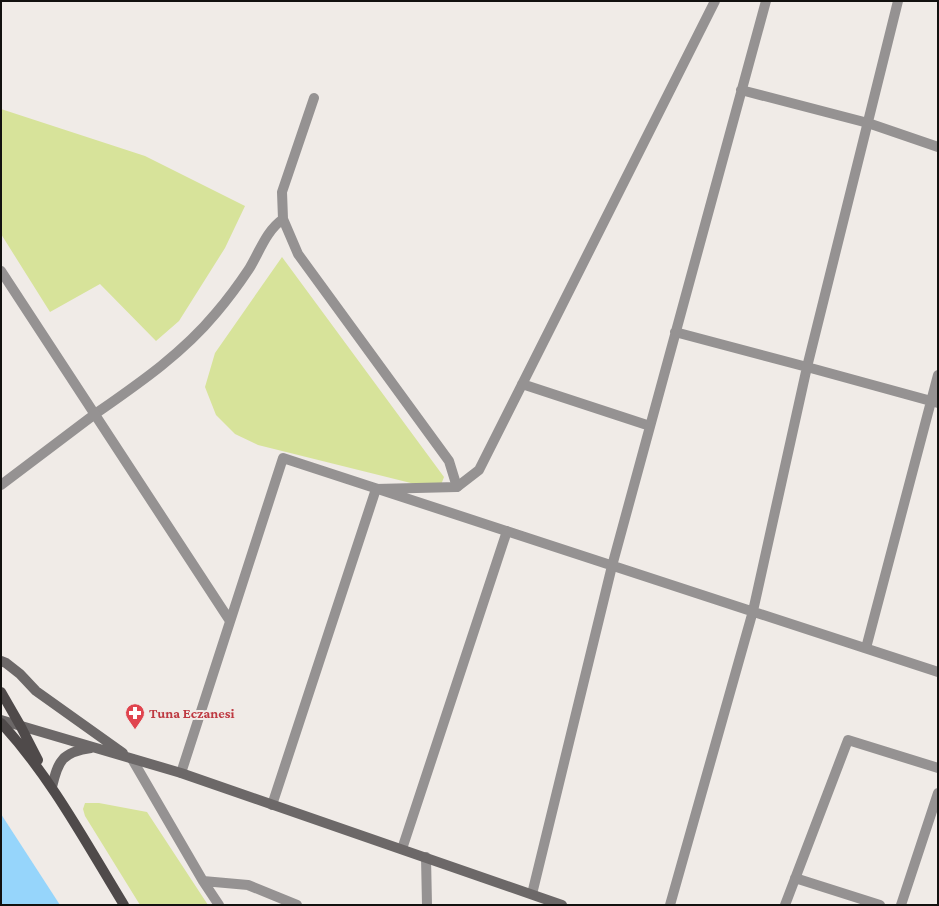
<svg xmlns="http://www.w3.org/2000/svg" width="939" height="906" viewBox="0 0 939 906" font-family="'Crimson Pro',serif">
	<style>
		.green { fill: #d7e39a }
		.water { fill: #96d5fb }
		.lines { fill: none; stroke-linecap: round; stroke-linejoin: round }
		.lane { stroke: #959292; stroke-width: 10 }
		.street { stroke: #959292; stroke-width: 10 }
		.secondary { stroke: #6c6868; stroke-width: 10 }
		.primary { stroke: #4f4a4a; stroke-width: 10 }
		.labels { text-anchor: middle; dominant-baseline: central; stroke-width: 4; stroke-linejoin: round; paint-order: stroke }
		.health-label { font-size: 14px; font-weight: bold; fill: #be3a42; stroke: #f0ebe7; text-anchor: start }
	</style>
	<rect width="100%" height="100%" fill="#f0ebe7"/>
	<!-- green -->
	<path class="green" d="M1,109L145,156L245,206L225,248L179,321L156,341L100,284L50,312L1,234Z
		M282,257L444,477L439,490L258,445L235,434L216,415L205,387L215,353Z
		M85,803H99L147,812L208,905H140L85,816L83,809Z"/>
	<!-- water -->
	<path class="water" d="M1,814L60,905H1Z"/>
	<g class="lines">
		<!-- lane -->
		<path class="lane" d="M314,98L282,192L283,219L298,254L449,461L457,487
			M95,414C138,384 182,354 216,313C228,299 239,284 249,269C260,251 266,231 283,219"/>
		<!-- street -->
		<path class="street" d="M741,90L868,123L938,147
			M1,271L230,621
			M675,332L807,367L938,403
			M522,384L650,426
			M1,485L95,414
			M866,648L938,375
			M132,759L203,881L219,905
			M181,773L283,458L938,672
			M272,805L376,489L457,487L479,470L715,1
			M402,849L507,531
			M426,857L427,905
			M795,878L880,905
			M203,881L248,885L297,905
			M532,894L612,566L766,1
			M670,905L753,611L807,367L898,1
			M785,905L848,740L938,768
			M901,905L938,793"/>
		<!-- secondary -->
		<path class="secondary" d="M1,661L6,663L20,674L36,691L123,753
			M1,720L181,773L562,905
			M52,787C58,761 62,752 91,748"/>
		<!-- primary -->
		<path class="primary" d="M1,692L20,725L38,760
			M1,723C51,777 86,843 124,905"/>
	</g>
	<!-- icons -->
	<defs>
		<symbol id="pharmacy-pin" viewBox="-11 -11 22 30"><path d="M0 17L-7.5 6A9.5 9.5 0 1 1 7.5 6Z" fill="#e0444e" stroke="#f0ebe7"/><path d="M-2-6h4v4h4v4h-4v4h-4v-4h-4v-4h4Z" fill="#fff"/></symbol>
	</defs>
	<g fill-rule="evenodd">
		<use href="#pharmacy-pin" x="124" y="702" width="22" height="30"/>
	</g>
	<g class="labels">
		<!-- health labels -->
		<g class="health-label">
			<text x="149" y="713">Tuna Eczanesi</text>
		</g>
	</g>
	<!-- border -->
	<rect width="939" height="906" fill="none" stroke="#12110f" stroke-width="4"/>
</svg>
